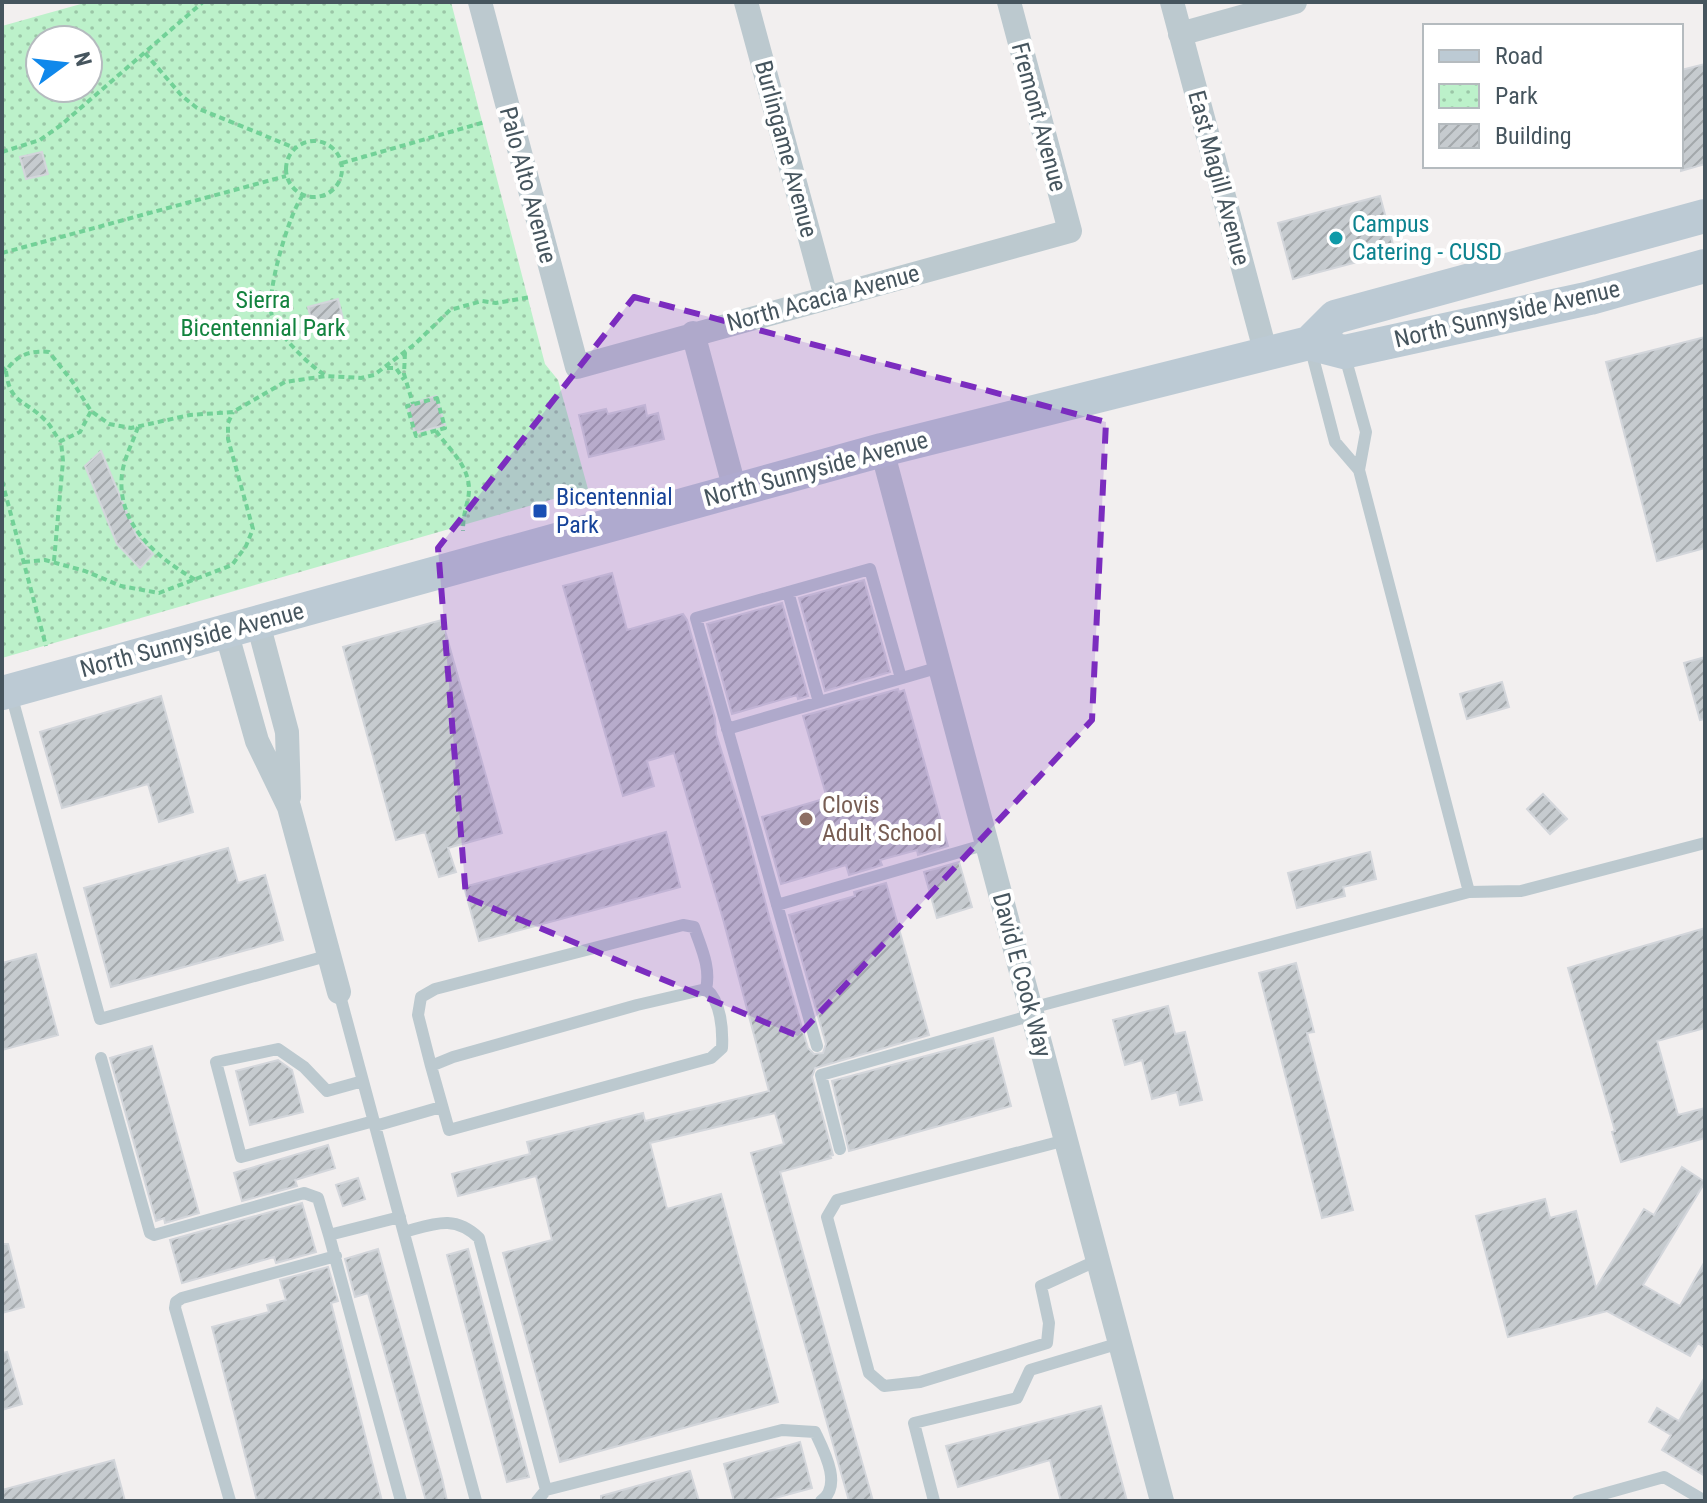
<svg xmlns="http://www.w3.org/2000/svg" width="1707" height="1503" viewBox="0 0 1707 1503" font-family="'Roboto Condensed',sans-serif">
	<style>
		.park { fill: url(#park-dots); fill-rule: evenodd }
		.building { fill: url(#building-hatch); stroke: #d3d6db; stroke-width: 2 }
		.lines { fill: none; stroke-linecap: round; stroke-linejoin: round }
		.path { stroke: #72d197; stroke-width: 4; stroke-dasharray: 6 4; stroke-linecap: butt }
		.service { stroke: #bcc9cf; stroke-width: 12 }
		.minor { stroke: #bcc9cf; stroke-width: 24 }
		.secondary { stroke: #bccad4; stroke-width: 34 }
		.marked { fill: #7b2cbf; fill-opacity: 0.2; stroke: #7b2cbf; stroke-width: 6; stroke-dasharray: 16 10; stroke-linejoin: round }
		.culture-dot { fill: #0f9aa8; stroke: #fff; stroke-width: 3 }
		.transit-dot { fill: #1a4fb4; stroke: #fff; stroke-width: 3 }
		.education-dot { fill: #8d6e63; stroke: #fff; stroke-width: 3 }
		.labels { text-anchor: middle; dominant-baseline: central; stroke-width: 8; stroke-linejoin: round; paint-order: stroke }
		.street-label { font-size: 24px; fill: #46555e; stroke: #fff }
		.culture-label { font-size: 24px; fill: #0d838f; stroke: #fff; text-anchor: start }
		.park-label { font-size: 24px; fill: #12833e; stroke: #fff }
		.transit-label { font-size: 24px; fill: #164399; stroke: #fff; text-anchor: start }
		.education-label { font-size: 24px; fill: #785e54; stroke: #fff; text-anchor: start }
	</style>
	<defs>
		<pattern id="park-dots" width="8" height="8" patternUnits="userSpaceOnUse" patternTransform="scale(2)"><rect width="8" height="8" fill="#bcf1ca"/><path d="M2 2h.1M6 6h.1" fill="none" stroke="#9bc6a7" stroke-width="1.8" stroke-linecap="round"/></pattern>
		<pattern id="building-hatch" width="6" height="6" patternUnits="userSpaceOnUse" patternTransform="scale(2)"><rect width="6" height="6" fill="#c6cbcf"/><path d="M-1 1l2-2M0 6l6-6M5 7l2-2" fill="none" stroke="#a3a8ab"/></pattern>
	</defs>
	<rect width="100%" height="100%" fill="#f2efef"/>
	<!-- park -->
	<path class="park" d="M88,2H451L545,364L558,380L588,489L2,658V26ZM40,40H88V88H40Z"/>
	<!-- building -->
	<path class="building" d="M1705,64V164L1681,171V70Z
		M42,152L48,174L26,179L20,157Z
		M1380,196L1395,252L1293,279L1278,223Z
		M338,299L343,319L313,327L308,307Z
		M1705,337V548L1657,561L1606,362Z
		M436,396L445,425L415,433L407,405Z
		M645,405L647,416L658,413L664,439L589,457L579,415L606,409L608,414Z
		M101,451L137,537L153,554L140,568L117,544L85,466Z
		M612,573L627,630L683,614L687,620L715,719L716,734L744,822L770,920L808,1048L814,1054L823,1053L826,1044L789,915L855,896L854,892L886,883L929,1035L815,1068L812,1077L833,1155L830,1156L831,1158L780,1172L873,1501H849L751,1153L784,1144L775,1113L650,1143L667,1209L721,1194L778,1402L560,1462L503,1253L552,1240L536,1176L458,1196L452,1174L530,1154L527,1142L643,1113L645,1121L769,1091L723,919L674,753L647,761L654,786L623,796L563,586Z
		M864,580L890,672L825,691L799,598Z
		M782,603L808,696L798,699L797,695L732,714L707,624Z
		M442,620L502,833L448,848L456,872L439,877L425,832L396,840L343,647Z
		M1705,657V719L1700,720L1684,663Z
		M1502,682L1509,707L1467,719L1460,694Z
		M898,689L899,692L904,690L948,846L918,855L917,850L880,860L882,865L849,875L846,865L781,884L762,817L827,798L803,716Z
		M161,696L193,812L159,822L148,784L62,808L40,732Z
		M1543,794L1567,819L1550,834L1527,809Z
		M666,832L680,887L479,941L464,887Z
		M228,848L238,883L265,875L283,940L111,987L84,888Z
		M1370,852L1376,879L1343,887L1345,896L1297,908L1288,873Z
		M959,862L972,907L937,918L924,872Z
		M1705,928V1028L1657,1041L1678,1115L1705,1108V1138L1621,1162L1612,1132L1615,1131L1568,968Z
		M36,954L58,1035L2,1050V963Z
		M1296,963L1314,1032L1307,1033L1353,1210L1322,1218L1259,973Z
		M1168,1006L1175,1034L1185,1032L1202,1100L1180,1105L1177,1092L1152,1099L1142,1060L1125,1065L1113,1020Z
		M993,1038L1011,1106L849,1151L832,1081Z
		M152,1046L199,1213L165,1223L164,1218L156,1221L110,1058Z
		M278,1060L292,1070L303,1112L250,1125L236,1071Z
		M328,1145L335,1168L295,1180L297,1186L242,1201L234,1173Z
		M1682,1167L1705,1182L1643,1285L1680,1306L1705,1261V1348L1698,1343L1690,1356L1607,1311L1508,1337L1476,1216L1545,1199L1550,1218L1576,1211L1596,1288L1644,1209L1654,1215Z
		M358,1178L365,1199L343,1206L336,1185Z
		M302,1203L316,1252L276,1263L274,1257L182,1283L170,1240Z
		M2,1244H8L24,1307L2,1313Z
		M378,1249L442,1478L447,1501H426L368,1293L355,1297L345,1259Z
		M468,1249L529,1477L507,1482L447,1255Z
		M328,1267L338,1301L331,1303L382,1501H257L212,1327L269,1312L267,1305L286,1300L280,1280Z
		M7,1352L22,1404L2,1410V1353Z
		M1705,1377V1476L1662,1450L1671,1435L1649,1422L1657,1408L1679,1421Z
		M1101,1406L1127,1501H1061L1050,1460L958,1487L946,1446Z
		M800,1442L812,1488L764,1501H734L724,1464Z
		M114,1460L125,1501H2V1490Z
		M690,1471L699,1501H601V1496Z"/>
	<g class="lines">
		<!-- path -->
		<path class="path" d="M145,53L182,96L197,108L295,148
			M286 169a28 28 0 1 1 56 0a28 28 0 1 1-56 0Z
			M2,152L40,140L61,125L203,2
			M342,163L485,122
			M303,195C289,213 265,295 272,316C279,336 309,365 326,376
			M2,253L286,176
			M405,353L404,374L413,404
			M2,367L6,371C16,355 31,350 49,352L72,381L91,411L109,424L131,428L190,415L233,412L285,382L326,376L361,378L374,375L415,344L450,310L482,301L496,303L531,297
			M387,368H396L404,380
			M6,371C10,405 25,399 45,420C52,426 54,435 61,441L80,432L91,411
			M437,398L445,428L416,436L407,406Z
			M138,427C133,442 124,458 122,474C116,524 157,558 196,580
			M436,431C451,452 474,469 468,499C465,511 463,518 463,531
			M2,481L46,646
			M54,561L63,461L61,441
			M24,562L45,560L85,571L121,586L159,593L232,565L246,546L253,529L228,439V423L233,412"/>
		<!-- service -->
		<path class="service" d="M1310,346L1335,442L1359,470
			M1344,353L1366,432L1359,470L1469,892
			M788,592L819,702
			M11,694L100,1019L330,955
			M727,729L940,667
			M777,905L987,844
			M706,989C721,1001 723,1030 722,1048L711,1058L449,1130L431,1066L453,1057L637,1005Z
			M339,992L476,1501
			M1031,1008L1469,892L1521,891L1705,843
			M817,1046L696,618L870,569L901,678
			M101,1058L150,1233L154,1235L304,1193L318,1198L329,1235
			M431,1066L418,1015L421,997L435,989L683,925L694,927C701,948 711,967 706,989
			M363,1081L327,1091L304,1067L278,1049L216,1062L241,1157L374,1121
			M375,1126L441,1107
			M1066,1140L837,1200L827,1217L869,1373L884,1386L920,1382L1047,1343L1049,1323L1041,1286L1098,1260
			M840,1149L821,1075L1033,1015
			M400,1217L329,1235L401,1501
			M404,1232C434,1224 454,1214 479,1238L546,1490L537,1501
			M546,1490L782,1430L815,1432C824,1451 843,1486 821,1501
			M230,1501L175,1308L176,1302L182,1298L336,1256
			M934,1501L914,1423L1017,1398L1030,1370L1120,1343
			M1578,1501L1664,1477L1705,1501"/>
		<!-- minor -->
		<path class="minor" d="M480,2L577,367L1070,231L1009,2
			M746,2L826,297
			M1172,2L1266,354
			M1180,34L1295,2
			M693,333L735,490
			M882,450L1162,1501
			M258,623L287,732L289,797
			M226,631L257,741L289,807L339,992"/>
		<!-- secondary -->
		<path class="secondary" d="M1309,343L1335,317L1705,216
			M2,693L882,450L1309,343L1344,352L1590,298L1705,266"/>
	</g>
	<!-- marked area -->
	<path class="marked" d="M634,297L1106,422L1092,720L798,1036L466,897L438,548Z"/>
	<!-- markers -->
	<circle class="culture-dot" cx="1336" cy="238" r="8"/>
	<rect class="transit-dot" x="532" y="503" width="16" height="16" rx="4"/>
	<circle class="education-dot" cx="806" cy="819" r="8"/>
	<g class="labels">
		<!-- street labels -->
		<g class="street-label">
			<text transform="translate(1039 117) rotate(75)">Fremont Avenue</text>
			<text transform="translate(786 149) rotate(75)">Burlingame Avenue</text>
			<text transform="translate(1219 178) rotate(75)">East Magill Avenue</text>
			<text transform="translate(528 185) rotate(75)">Palo Alto Avenue</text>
			<text transform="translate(823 298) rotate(-15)">North Acacia Avenue</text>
			<text transform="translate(1507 314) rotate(-13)">North Sunnyside Avenue</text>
			<text transform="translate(816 469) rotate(-15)">North Sunnyside Avenue</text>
			<text transform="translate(192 640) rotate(-15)">North Sunnyside Avenue</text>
			<text transform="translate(1022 975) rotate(75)">David E Cook Way</text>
		</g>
		<!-- culture labels -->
		<g class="culture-label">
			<text x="1352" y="224">Campus<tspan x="1352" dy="28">Catering - CUSD</tspan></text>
		</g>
		<!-- park labels -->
		<g class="park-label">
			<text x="263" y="300">Sierra<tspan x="263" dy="28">Bicentennial Park</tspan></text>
		</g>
		<!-- transit labels -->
		<g class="transit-label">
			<text x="556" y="497">Bicentennial<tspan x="556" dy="28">Park</tspan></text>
		</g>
		<!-- education labels -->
		<g class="education-label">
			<text x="822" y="805">Clovis<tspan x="822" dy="28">Adult School</tspan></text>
		</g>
	</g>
	<!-- border -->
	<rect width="1707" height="1503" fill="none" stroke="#46555e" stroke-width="8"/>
	<!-- legend -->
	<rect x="1423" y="24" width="260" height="144" fill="#ffffff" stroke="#b5bbbf" stroke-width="2"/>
	<rect x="1439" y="50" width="40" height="12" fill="#bccad4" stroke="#b5bbbf" stroke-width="2"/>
	<text x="1495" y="64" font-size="24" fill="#46555e">Road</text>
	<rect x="1439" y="84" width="40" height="24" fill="url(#park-dots)" stroke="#b5bbbf" stroke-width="2"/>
	<text x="1495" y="104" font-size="24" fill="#46555e">Park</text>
	<rect x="1439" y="124" width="40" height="24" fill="url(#building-hatch)" stroke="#b5bbbf" stroke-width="2"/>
	<text x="1495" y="144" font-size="24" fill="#46555e">Building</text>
	<!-- north arrow -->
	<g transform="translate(64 64) rotate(75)"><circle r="38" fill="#ffffff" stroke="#b5bbbf" stroke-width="2"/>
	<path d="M0-6L14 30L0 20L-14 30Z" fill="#1088eb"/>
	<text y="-12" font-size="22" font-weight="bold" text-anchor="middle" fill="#46555e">N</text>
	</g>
</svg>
